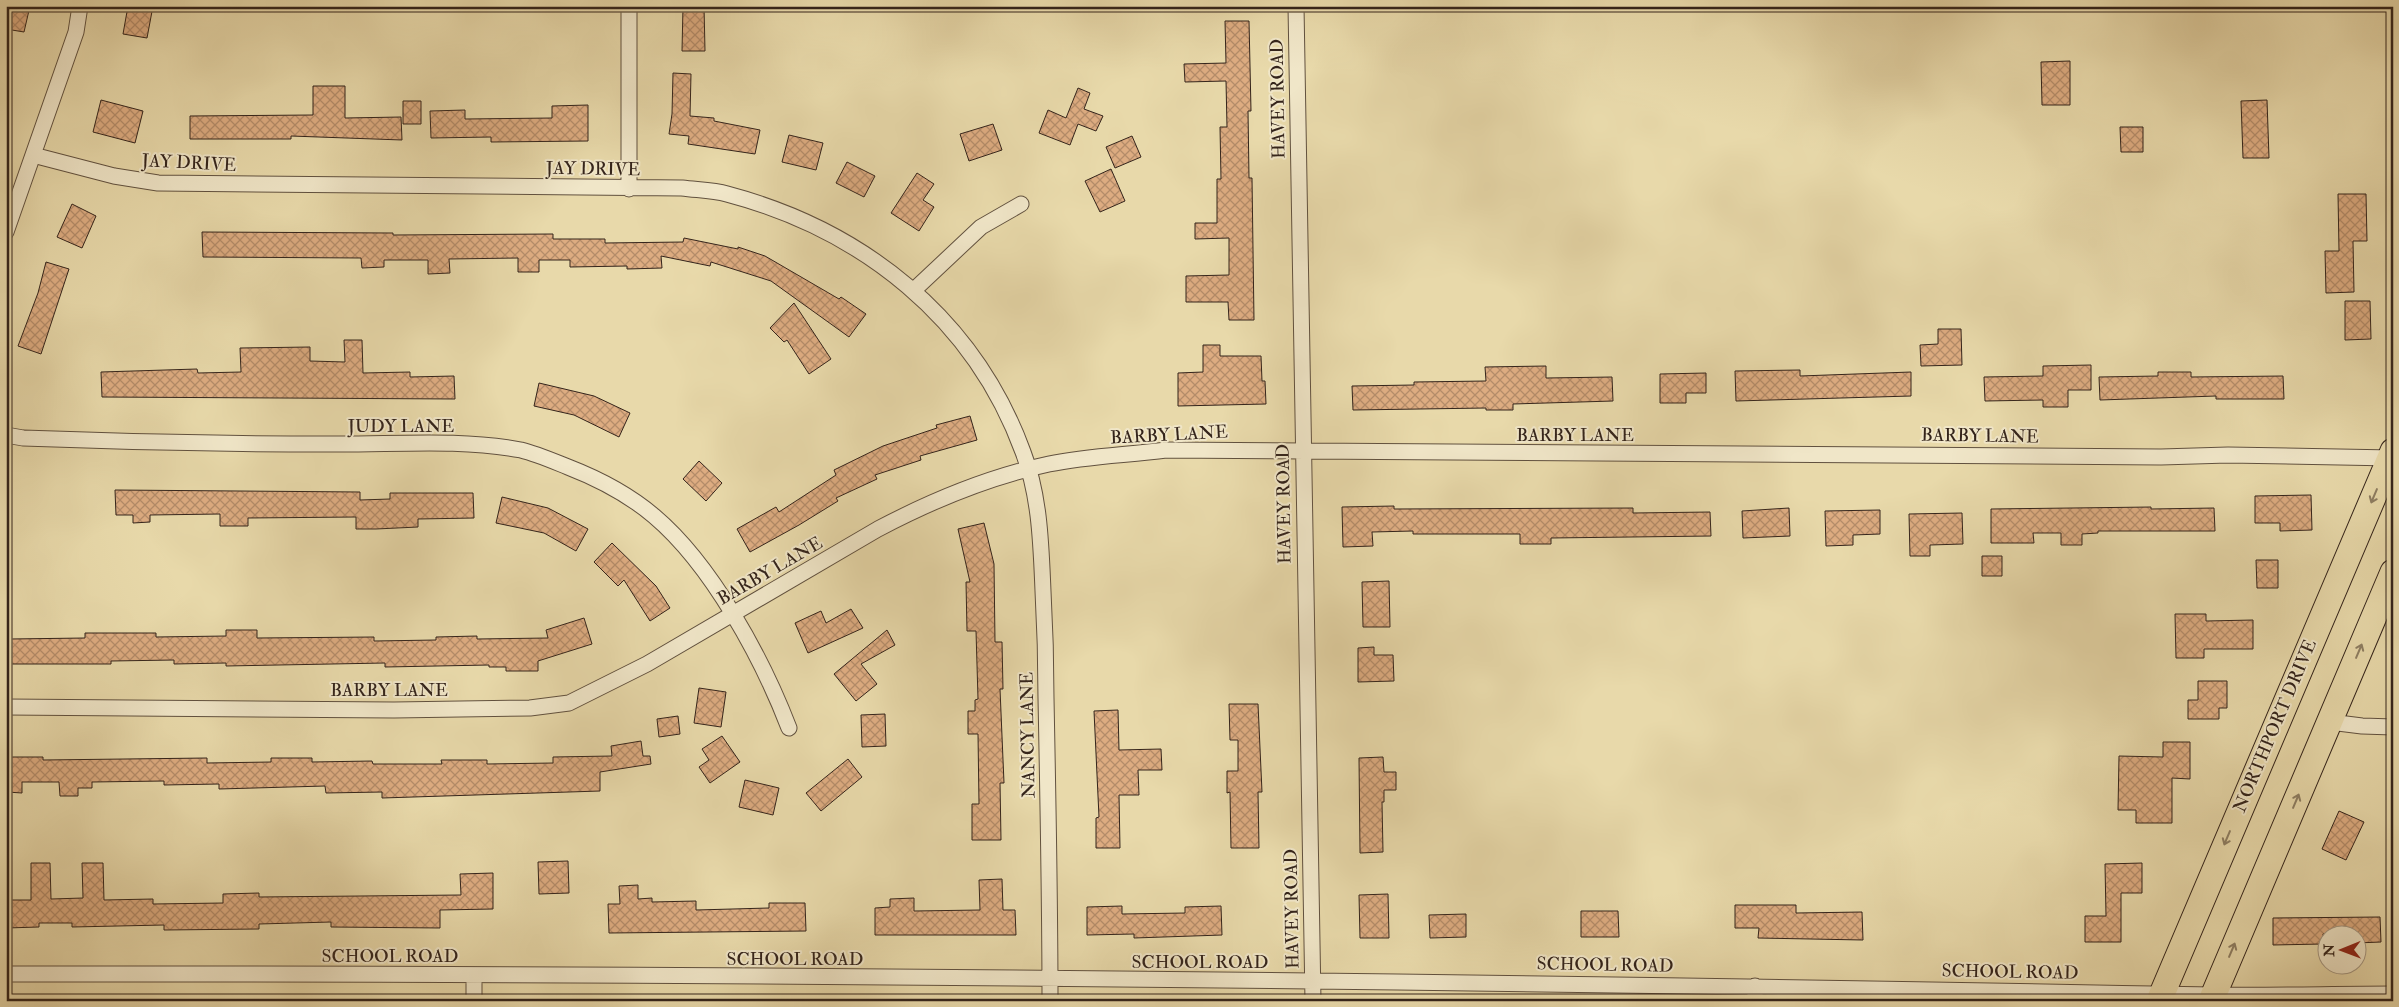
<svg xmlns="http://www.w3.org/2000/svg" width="2399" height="1007" viewBox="0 0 2399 1007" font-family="'IM FELL Double Pica',serif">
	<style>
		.building { fill: url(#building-cross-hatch); stroke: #34241b }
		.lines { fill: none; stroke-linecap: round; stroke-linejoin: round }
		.street-casing { stroke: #61513f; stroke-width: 17 }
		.primary-casing { stroke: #34241b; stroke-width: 27 }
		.street { stroke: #f0e6c8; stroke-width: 15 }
		.primary { stroke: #e8d9aa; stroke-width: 25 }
		.oneway { stroke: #8e7e62 }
		.labels { text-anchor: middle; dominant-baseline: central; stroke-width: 4; stroke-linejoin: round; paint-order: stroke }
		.street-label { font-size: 18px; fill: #34241b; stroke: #f0e6c8 }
	</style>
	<defs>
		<pattern id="building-cross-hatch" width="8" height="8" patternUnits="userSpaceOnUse" patternTransform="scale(1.25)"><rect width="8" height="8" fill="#ddac81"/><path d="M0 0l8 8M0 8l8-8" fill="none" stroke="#b48c69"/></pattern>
	</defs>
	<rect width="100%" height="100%" fill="#e8d9aa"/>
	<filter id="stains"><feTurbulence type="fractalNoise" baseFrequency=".004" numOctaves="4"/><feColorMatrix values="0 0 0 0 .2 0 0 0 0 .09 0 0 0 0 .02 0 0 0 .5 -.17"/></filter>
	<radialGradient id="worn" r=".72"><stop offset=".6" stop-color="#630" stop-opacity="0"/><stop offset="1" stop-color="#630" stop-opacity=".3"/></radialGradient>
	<!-- building -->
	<path class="building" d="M6,6H30L24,32L6,29Z
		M128,6H153L147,38L123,34Z
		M683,6H704L705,51H682Z
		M1225,21H1249L1251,111H1248L1249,178H1252L1254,320H1229L1228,302H1186V276L1229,275V238L1195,239V223H1217V179H1221L1220,127H1227L1226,81L1185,82L1184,64L1226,63Z
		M2070,61V105H2042L2041,62Z
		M673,73L691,74L690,116L714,118V121L760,130L755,154L688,144L689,136L669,134L672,114Z
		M313,86H345V118L401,117L402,140L291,136V139H190V116L313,115Z
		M1078,88L1090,93L1084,109L1103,116L1096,131L1078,124L1070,145L1039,133L1048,110L1066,118Z
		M101,100L143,111L135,143L93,132Z
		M2267,100L2269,158H2243L2241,101Z
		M403,101H421V124H403Z
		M588,105V141L491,142V137L431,138L430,111L465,110V119L552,118V106Z
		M993,124L1002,150L969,161L960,134Z
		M2120,127H2143V152H2121Z
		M789,135L823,143L816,170L782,162Z
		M1132,136L1141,157L1115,168L1106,147Z
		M847,162L875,176L864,197L836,183Z
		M1111,169L1125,201L1100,212L1085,181Z
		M917,173L934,184L923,200L934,207L919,231L891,213Z
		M2338,194H2366L2367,241H2353L2354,292L2326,293L2325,251H2339Z
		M72,204L96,216L82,248L57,237Z
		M202,232L393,233V235L553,234V239H605V243L683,242L684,238L738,249V247L765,256L839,299L841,297L866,314L849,337L771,281L711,262L710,266L661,256L662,268L627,269V266L570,267V260H539V272H518V258L449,259L450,273L428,274V260H384V267L362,268L361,258L203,257Z
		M46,262L69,269L41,354L18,346L38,293Z
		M2345,301H2370L2371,339L2345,340Z
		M794,303L831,359L809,374L787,340L784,342L770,328Z
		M1938,329H1961L1962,365L1921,366L1920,345L1938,344Z
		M344,340H362L363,373L410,372V377L454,376L455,399L102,397L101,372L197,369L198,373L241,372L240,348L310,347V361L345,362Z
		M1203,345H1220V356H1261L1262,381H1265L1266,404L1178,406V373L1203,372Z
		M2091,365V390H2068V407H2043V400L1985,401L1984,377L2043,376V366Z
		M1546,366V378L1612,377L1613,401L1513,404V410H1486V408L1353,410L1352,386L1414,385V382L1486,381L1485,367Z
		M1800,370V376L1911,372V396L1736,401L1735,371Z
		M2158,372H2191V377L2283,376L2284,399H2216V396L2100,400L2099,377L2158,376Z
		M1706,373V393H1686V403H1660V374Z
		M539,383L594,396L630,413L619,437L574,415L534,406Z
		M970,416L977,440L920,456L921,460L875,475L877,479L836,498L838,501L799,525L750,552L737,529L776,507L779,512L836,475L834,470L883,446L937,428L936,425Z
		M699,461L722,483L706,501L683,479Z
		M115,490L360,492V500L390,499V493H473L474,518L418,519V527L376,529H356V517L248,518V526H220V514L150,515V522L133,523V515H116Z
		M2311,495L2312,530L2280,531V523H2255V496Z
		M502,497L548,508L588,529L576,551L544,533L496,523Z
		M1394,506V509L1633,508V513L1710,512L1711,536L1551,538V544H1520V534H1413V531L1372,532L1373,546L1343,547L1342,507Z
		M2151,507V509L2214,508L2215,531H2098V533L2082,534V545H2061V533H2033L2034,543H1991V509Z
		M1789,508L1790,536L1743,538L1742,511Z
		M1880,510V534L1853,535V545L1826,546L1825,511Z
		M1962,513L1963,544L1930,545V556H1910L1909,514Z
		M984,523L994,564L995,642H1002L1003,689H1000L1004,783H1000L1001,840H972V804H979L978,734H968V711H975V700L978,699L976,631H967L966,582H970L958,529Z
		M612,543L656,586L670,608L650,621L624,580L618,586L594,562Z
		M1982,556H2002V576H1982Z
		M2256,560H2278V588H2257Z
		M1389,581L1390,627H1363L1362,582Z
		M851,609L863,628L808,653L795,623L821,611L826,623Z
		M2175,614H2206V621L2253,620V649H2204V658H2176Z
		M584,618L592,644L538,661V671H506V667H489V665L385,667V663L226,666V663L174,664V660L111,661V664H11L10,639L85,638V633H156V637L226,636V630H257V638L374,637V641L436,640V637L477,636V639L548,638L546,630Z
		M887,630L895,645L861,664L877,684L856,701L834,674Z
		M1374,647V655H1393L1394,681L1358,682V648Z
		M2198,681H2227V708H2219V719H2188V700H2198Z
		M699,688L726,692L721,727L694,723Z
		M1229,704H1258L1262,792H1258L1259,848H1231L1230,792L1227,793V771H1238V740H1230Z
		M1118,710L1119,750L1161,749L1162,770H1138L1139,795H1119L1120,848H1096V818L1099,817L1094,711Z
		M885,714L886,746L862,747L861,715Z
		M678,716L680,734L659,737L657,719Z
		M722,736L740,762L710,783L699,767L709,760L702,749Z
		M641,741L643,756H650L651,764L600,772V791L382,798V792L326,793L325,786L219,789V784L164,785V781L92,782V788H78V796H60L59,782H22V793L7,792V757H43V760L207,758V763L271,762V758H312V762L372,761L373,764H442L441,760H487V764L553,763V757L612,756L611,746Z
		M2163,742H2190V779L2172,778V823H2136V810H2118L2119,756L2163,757Z
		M1383,757L1384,772H1396V790H1384V802H1382L1383,852L1360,853L1359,758Z
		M848,759L862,777L821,811L806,793Z
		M745,780L779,788L773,815L739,807Z
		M2339,811L2364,822L2346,860L2322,849Z
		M568,861L569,893L539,894L538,862Z
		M31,863H50L51,899L83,898L82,863H103L104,900L153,899V904L223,903V894L259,893V897L461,895L460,874L493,873V909L440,910V928L331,927V922L259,924V929L164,930V925L72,927V923H39V927L6,928V900H31Z
		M2142,863V893H2121V942H2085V916H2106L2105,864Z
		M1002,879L1003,910H1015L1016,935H875V908L890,907V899L914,898V911L980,910L979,880Z
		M638,885V899L652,898V902L696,901V910L769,908V903H805L806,931L609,933L608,904H620L619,886Z
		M1388,894L1389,938H1360L1359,895Z
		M1735,905H1796V913L1862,912L1863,940L1758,938L1759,928H1735Z
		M1122,906V914L1185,913V907L1221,906L1222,935L1134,938V934L1087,935V907Z
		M1581,911H1618L1619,937H1581Z
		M1466,914V937L1430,938L1429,915Z
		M2380,917L2381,942L2356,943V934H2323V944L2273,945V918Z"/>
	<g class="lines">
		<defs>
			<path id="street" d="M1296,6L1313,1001
				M33,155L114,176L158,183L682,188C697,190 713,190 727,194C863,230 974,318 1023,452C1040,496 1041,545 1043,591C1045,627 1046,662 1046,698C1048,799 1050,900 1050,1001
				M629,189V6
				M6,232L76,32L80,6
				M914,290L981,227L1021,204
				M6,435L23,438C124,442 225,444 326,444C391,445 457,438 521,450C537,454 553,461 568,467C599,479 628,494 654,516C712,565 762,658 789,728
				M6,707L394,710L530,708L569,703L647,664L878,529C933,500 988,477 1049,464C1087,456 1128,455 1166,450L2161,457L2228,455L2393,458
				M2330,722L2362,726L2393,727
				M6,974C742,973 1478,981 2213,995C2273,996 2333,994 2393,994
				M474,1001V975
				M1755,1001V986"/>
			<path id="primary" d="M2159,1001L2393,451
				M2211,1001L2393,572"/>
		</defs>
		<!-- street casing -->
		<use href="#street" class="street-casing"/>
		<!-- primary casing -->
		<use href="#primary" class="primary-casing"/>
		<!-- street -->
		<use href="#street" class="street"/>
		<!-- primary -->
		<use href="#primary" class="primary"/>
	</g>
	<!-- one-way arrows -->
	<defs><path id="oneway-shaft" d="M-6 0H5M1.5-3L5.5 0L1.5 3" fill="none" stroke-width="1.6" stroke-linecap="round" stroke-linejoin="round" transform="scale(1.25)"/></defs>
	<g class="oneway">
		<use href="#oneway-shaft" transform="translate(2374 496) rotate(113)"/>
		<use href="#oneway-shaft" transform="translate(2359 651) rotate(-67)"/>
		<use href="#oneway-shaft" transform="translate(2296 801) rotate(-67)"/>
		<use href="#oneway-shaft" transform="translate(2227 838) rotate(113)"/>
		<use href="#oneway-shaft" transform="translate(2232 950) rotate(-67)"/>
	</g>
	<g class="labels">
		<!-- street labels -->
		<g class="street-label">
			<text transform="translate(1278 99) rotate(-91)">HAVEY ROAD</text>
			<text transform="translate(189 163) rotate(3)">JAY DRIVE</text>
			<text transform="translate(593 169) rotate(1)">JAY DRIVE</text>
			<text x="401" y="426">JUDY LANE</text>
			<text transform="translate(1169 435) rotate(-3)">BARBY LANE</text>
			<text x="1575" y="435">BARBY LANE</text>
			<text transform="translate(1980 436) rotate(1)">BARBY LANE</text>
			<text transform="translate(1284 504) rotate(-91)">HAVEY ROAD</text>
			<text transform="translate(770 571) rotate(-30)">BARBY LANE</text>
			<text x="389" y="690">BARBY LANE</text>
			<text transform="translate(2275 726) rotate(-67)">NORTHPORT DRIVE</text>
			<text transform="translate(1028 735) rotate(-91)">NANCY LANE</text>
			<text transform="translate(1292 909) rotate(-91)">HAVEY ROAD</text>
			<text x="390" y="956">SCHOOL ROAD</text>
			<text x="795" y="959">SCHOOL ROAD</text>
			<text x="1200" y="962">SCHOOL ROAD</text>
			<text transform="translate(1605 965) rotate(1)">SCHOOL ROAD</text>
			<text transform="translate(2010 972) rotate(1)">SCHOOL ROAD</text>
		</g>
	</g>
	<!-- margin -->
	<rect width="2399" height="1007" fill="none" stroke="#e8d9aa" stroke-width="25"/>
	<rect x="8" y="8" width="2384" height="992" fill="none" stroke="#34241b" stroke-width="2.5"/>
	<rect x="12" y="12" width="2374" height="982" fill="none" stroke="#34241b"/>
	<!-- north arrow -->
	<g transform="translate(2342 950) rotate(269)"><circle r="24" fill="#f0e6c8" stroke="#a59883"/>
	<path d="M0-4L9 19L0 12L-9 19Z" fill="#8f2418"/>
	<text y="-8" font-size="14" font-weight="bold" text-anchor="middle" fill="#34241b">N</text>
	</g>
	<rect width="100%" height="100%" filter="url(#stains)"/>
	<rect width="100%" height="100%" fill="url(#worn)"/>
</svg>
